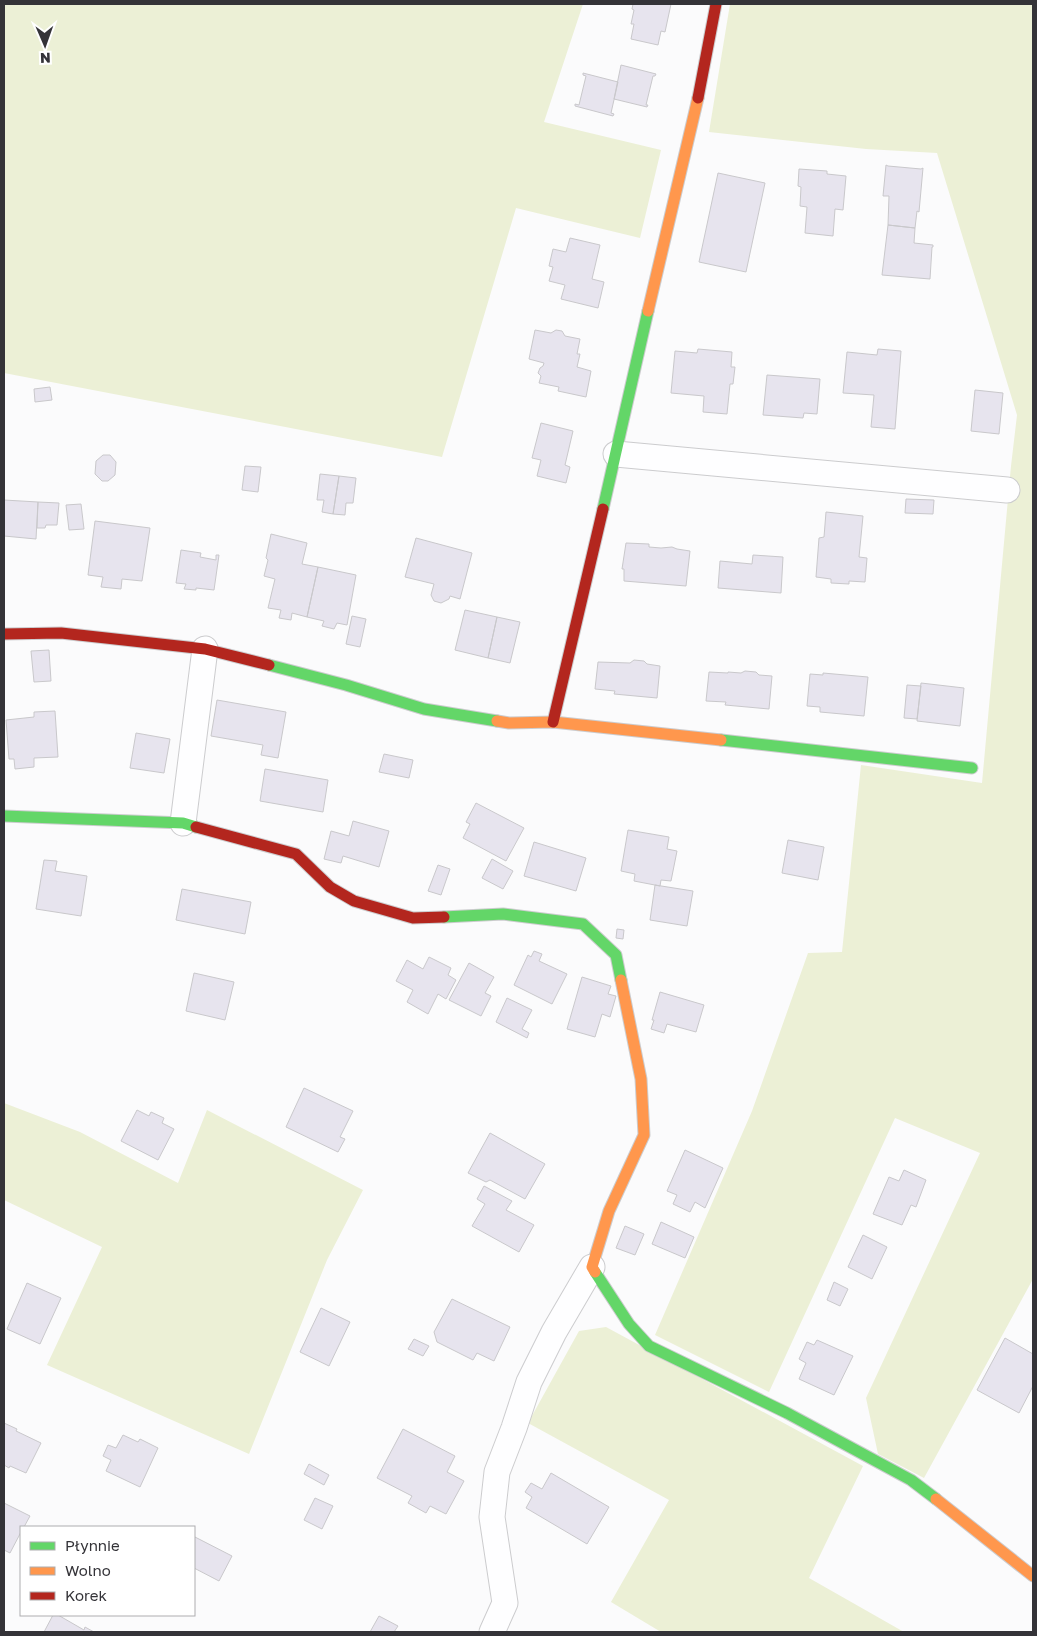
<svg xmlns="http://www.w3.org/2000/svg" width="1037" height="1636" viewBox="0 0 1037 1636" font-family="'Golos Text',sans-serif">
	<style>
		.green { fill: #ecf0d6 }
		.building { fill: #e7e4ee; stroke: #c9c8cb }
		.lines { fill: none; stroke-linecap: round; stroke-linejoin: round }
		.street-casing { stroke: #ccccce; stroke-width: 27 }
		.fast-casing { stroke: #ccccce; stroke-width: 13 }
		.slow-casing { stroke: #ccccce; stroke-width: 13 }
		.jam-casing { stroke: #ccccce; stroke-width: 13 }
		.street { stroke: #fefeff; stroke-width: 25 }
		.fast { stroke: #63d668; stroke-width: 11 }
		.slow { stroke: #ff974d; stroke-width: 11 }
		.jam { stroke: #b3261e; stroke-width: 11 }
	</style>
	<rect width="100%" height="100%" fill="#fbfbfc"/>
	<!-- green -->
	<path class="green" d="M4,4H583L544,122L661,150L640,238L516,208L442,457L4,373Z
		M730,4H1033V1279L924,1478L878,1454L866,1398L980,1153L895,1118L769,1392L655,1335L752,1111L808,953L842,952L861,765L982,783L1011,466L1017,415L937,153L866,149L709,132Z
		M4,1103L80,1132L178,1183L207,1110L363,1190L327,1260L249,1454L47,1365L102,1247L4,1200Z
		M606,1327L863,1466L809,1578L904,1632H661L611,1602L669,1500L528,1423L579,1331Z"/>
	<!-- building -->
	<path class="building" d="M633,4H671L665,32L661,31L658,45L631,39L634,24H631L634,10L632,9Z
		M621,65L656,74L655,76H653L646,105H648L647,107L614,99Z
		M583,73L618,82L611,113L614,114L613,116L575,106V104L579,105L586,76L583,75Z
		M886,165L888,166L921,169L923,168L919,212L917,211L915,228L888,225L889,196H883Z
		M799,169L827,171V174L846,176L843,210L835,209L833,236L805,233L807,207L800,206L801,187L798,186Z
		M718,173L765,183L746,272L699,262Z
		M888,225L915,228L914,243L933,245V247H932L930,279L882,275Z
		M570,238L600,245L592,279L604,282L598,308L561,299L565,285L549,281L553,267L549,266L553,249L566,252Z
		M535,330L551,333L556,330L562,331L565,336L580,339L577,354H580L577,367L591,371L586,397L558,391L559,387L539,383L541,376L538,373L540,368L543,366L544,363L529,359Z
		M698,349L732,352L731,367H735L733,384H730L727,414L703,412L704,396L671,393L675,351L697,353Z
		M878,349L901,351L895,429L871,427L874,395L843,393L847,352L877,355Z
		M767,375L820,379L817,414L804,413L803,418L763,415Z
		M50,387L52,400L35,402L34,389Z
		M975,390L1003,393L999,434L971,431Z
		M541,423L573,431L565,465L570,467L566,483L537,476L541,460L532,458Z
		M103,455H110L116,462L115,475L108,481H102L95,474L96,461Z
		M245,466L261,467L258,492L242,490Z
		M320,474L339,476L333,514L322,512L324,500H317Z
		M339,476L356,478L353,503H346L345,515L333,514Z
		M906,499L934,500L933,514L905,513Z
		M4,500L38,502L36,539L4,536Z
		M38,502L59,503L57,525H46L45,528H37Z
		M81,504L84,529L69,530L66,505Z
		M826,512L863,516L859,557L867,558L865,582L849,581V584L831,583V579L816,577L819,538L824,537Z
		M95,521L150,528L142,581L122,579L121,589L101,587L103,577L88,575Z
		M271,534L307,543L302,564L318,567L307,617L292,613L291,620L279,618L281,610L268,608L275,579L264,576L268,560L266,558Z
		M416,538L472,553L460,599L450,596L449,599L441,603L434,601L431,595L434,584L405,577Z
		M626,543L649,544V547L661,548L672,547L677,549L690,551L686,586L624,581V569H622Z
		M181,550L201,553L200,557L216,560V555H219L214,590L196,588V590L184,589L186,584L176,583Z
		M753,555L783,557L781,593L718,588L720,561L752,564Z
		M318,567L356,575L347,625L337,623L334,629L322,626L324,621L307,617Z
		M465,610L497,617L488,658L455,650Z
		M352,616L366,619L360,647L346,644Z
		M497,617L520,622L510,663L488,658Z
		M49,650L51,681L34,682L31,651Z
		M634,660L644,661L647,664L660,666L657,698L614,694L615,691L595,689L598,662L630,663Z
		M745,671L756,672L759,675L772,676L769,709L725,705L726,702L706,701L709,672L728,673V672L741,673Z
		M823,673L868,677L864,716L820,712V707L807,706L810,674L823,675Z
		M921,683L964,688L960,726L917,721Z
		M907,685L921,686L917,719L904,718Z
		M217,700L286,712L278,758L261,755L263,745L211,736Z
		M55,711L58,757L34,758V767L15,769L14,759H9L6,720L34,717V712Z
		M136,733L170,739L164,773L130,768Z
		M384,754L413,760L409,778L379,772Z
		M265,769L328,780L323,812L260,801Z
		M476,803L524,828L506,861L463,838L470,824L466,822Z
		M353,821L389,831L379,867L343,856L341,863L324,859L331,831L349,836Z
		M628,830L669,837L667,849L677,851L671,881L661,880L660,886L634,881L635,874L621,871Z
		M788,840L824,847L818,880L782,873Z
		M534,842L586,858L576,891L524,876Z
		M492,859L513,871L503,889L482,878Z
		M44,860L57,861L55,871L87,876L81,916L36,909Z
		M438,865L450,869L441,895L428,891Z
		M655,885L693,891L687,926L650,920Z
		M182,889L251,902L245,934L176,920Z
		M617,929L624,930L623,939L616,938Z
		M534,951L542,954L539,961L567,974L552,1004L514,985L528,955L531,957Z
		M429,957L451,968L448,975L456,980L446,999L438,994L428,1014L407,1002L413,990L396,981L407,960L423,969Z
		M469,963L494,977L485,993L491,996L481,1016L449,1000Z
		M194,973L234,982L225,1020L186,1011Z
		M582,977L611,986L608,994L616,996L610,1017L602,1014L595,1037L567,1029Z
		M660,992L704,1005L696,1032L667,1024L664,1033L651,1029L654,1020H652Z
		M507,998L532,1010L522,1029L529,1033L527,1038L496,1022Z
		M304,1088L353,1111L340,1137L345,1139L338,1152L286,1127Z
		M137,1110L149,1116L151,1112L164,1118L162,1123L174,1129L158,1160L121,1141Z
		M490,1133L545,1164L525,1199L490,1180L486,1182L468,1173Z
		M685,1150L723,1168L705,1208L695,1202L690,1212L673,1204L677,1195L667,1191Z
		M904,1170L926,1180L916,1207L911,1205L902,1225L873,1214L889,1177L899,1181Z
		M484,1186L512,1201L506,1210L534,1225L519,1252L472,1226L485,1204L477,1199Z
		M661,1222L694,1237L685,1258L652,1244Z
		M625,1226L644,1234L635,1255L616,1248Z
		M863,1235L887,1247L872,1279L848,1267Z
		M834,1282L848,1289L840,1306L827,1300Z
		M27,1283L61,1298L40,1344L7,1329Z
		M452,1299L510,1327L494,1361L477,1353L473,1360L437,1342L434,1332Z
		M321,1308L350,1322L329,1366L300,1352Z
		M1005,1338L1033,1354V1386L1019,1413L977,1390Z
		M414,1339L429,1346L423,1356L408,1349Z
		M817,1340L853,1356L834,1395L799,1379L806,1363L799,1359L807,1342L814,1345Z
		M4,1423L17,1429L16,1431L41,1443L26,1473L10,1466L9,1468L4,1465Z
		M403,1429L455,1456L447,1472L464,1481L446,1514L430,1506L426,1513L408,1503L412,1496L377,1478Z
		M123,1435L138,1442L140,1439L158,1448L140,1487L106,1471L111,1460L103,1456L108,1445L116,1448Z
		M309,1464L329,1475L324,1485L304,1474Z
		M551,1473L609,1507L587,1544L526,1508L532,1497L525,1492L531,1483L542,1489Z
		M315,1498L333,1506L322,1529L304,1520Z
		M4,1503L30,1516L24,1527H21V1532L10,1553L4,1550Z
		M195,1537L232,1556L219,1581L194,1568V1540Z
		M53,1615H58L84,1630L85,1627L94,1632H44Z
		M379,1616L398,1626L394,1632H370Z"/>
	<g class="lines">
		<defs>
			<path id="street" d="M616,454L1007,490
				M183,823L205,649
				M492,1632L505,1603L492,1517L497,1472L514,1428L529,1382L554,1332L592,1267"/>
			<path id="fast" d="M603,509L648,311
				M269,665L346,685L424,709L497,721
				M721,740L972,768
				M4,816L183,823L196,827
				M444,917L503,914L583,924L616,955L621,980
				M595,1272L629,1324L649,1346L787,1413L911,1480L936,1499"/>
			<path id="slow" d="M648,311L698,98
				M497,721L509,723L553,722L721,740
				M595,1272L592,1267L609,1211L644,1135L641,1079L621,980
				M936,1499L1033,1576"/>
			<path id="jam" d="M698,98L716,4
				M4,634L61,633L205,649L269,665
				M553,722L603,509
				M196,827L296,854L330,887L354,901L413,918L444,917"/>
		</defs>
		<!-- street casing -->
		<use href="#street" class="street-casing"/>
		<!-- fast casing -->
		<use href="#fast" class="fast-casing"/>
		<!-- slow casing -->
		<use href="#slow" class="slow-casing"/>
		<!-- jam casing -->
		<use href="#jam" class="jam-casing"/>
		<!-- street -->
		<use href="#street" class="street"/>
		<!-- fast -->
		<use href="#fast" class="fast"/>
		<!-- slow -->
		<use href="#slow" class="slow"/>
		<!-- jam -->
		<use href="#jam" class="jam"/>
	</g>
	<!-- border -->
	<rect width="1037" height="1636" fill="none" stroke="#343338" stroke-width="10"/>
	<!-- legend -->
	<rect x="20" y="1526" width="175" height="90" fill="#ffffff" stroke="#aeadaf"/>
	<rect x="30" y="1542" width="25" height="8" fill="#63d668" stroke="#aeadaf"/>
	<text x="65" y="1551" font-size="15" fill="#343338">Płynnie</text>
	<rect x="30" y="1567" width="25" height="8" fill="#ff974d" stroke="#aeadaf"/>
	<text x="65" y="1576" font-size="15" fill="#343338">Wolno</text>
	<rect x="30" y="1592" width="25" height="8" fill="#b3261e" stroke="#aeadaf"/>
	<text x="65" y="1601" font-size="15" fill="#343338">Korek</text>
	<!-- north arrow -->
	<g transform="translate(45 45) rotate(178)" stroke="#ffffff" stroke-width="4" paint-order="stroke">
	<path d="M0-4L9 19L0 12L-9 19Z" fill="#343338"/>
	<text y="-8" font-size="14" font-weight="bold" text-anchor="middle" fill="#343338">N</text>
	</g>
</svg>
